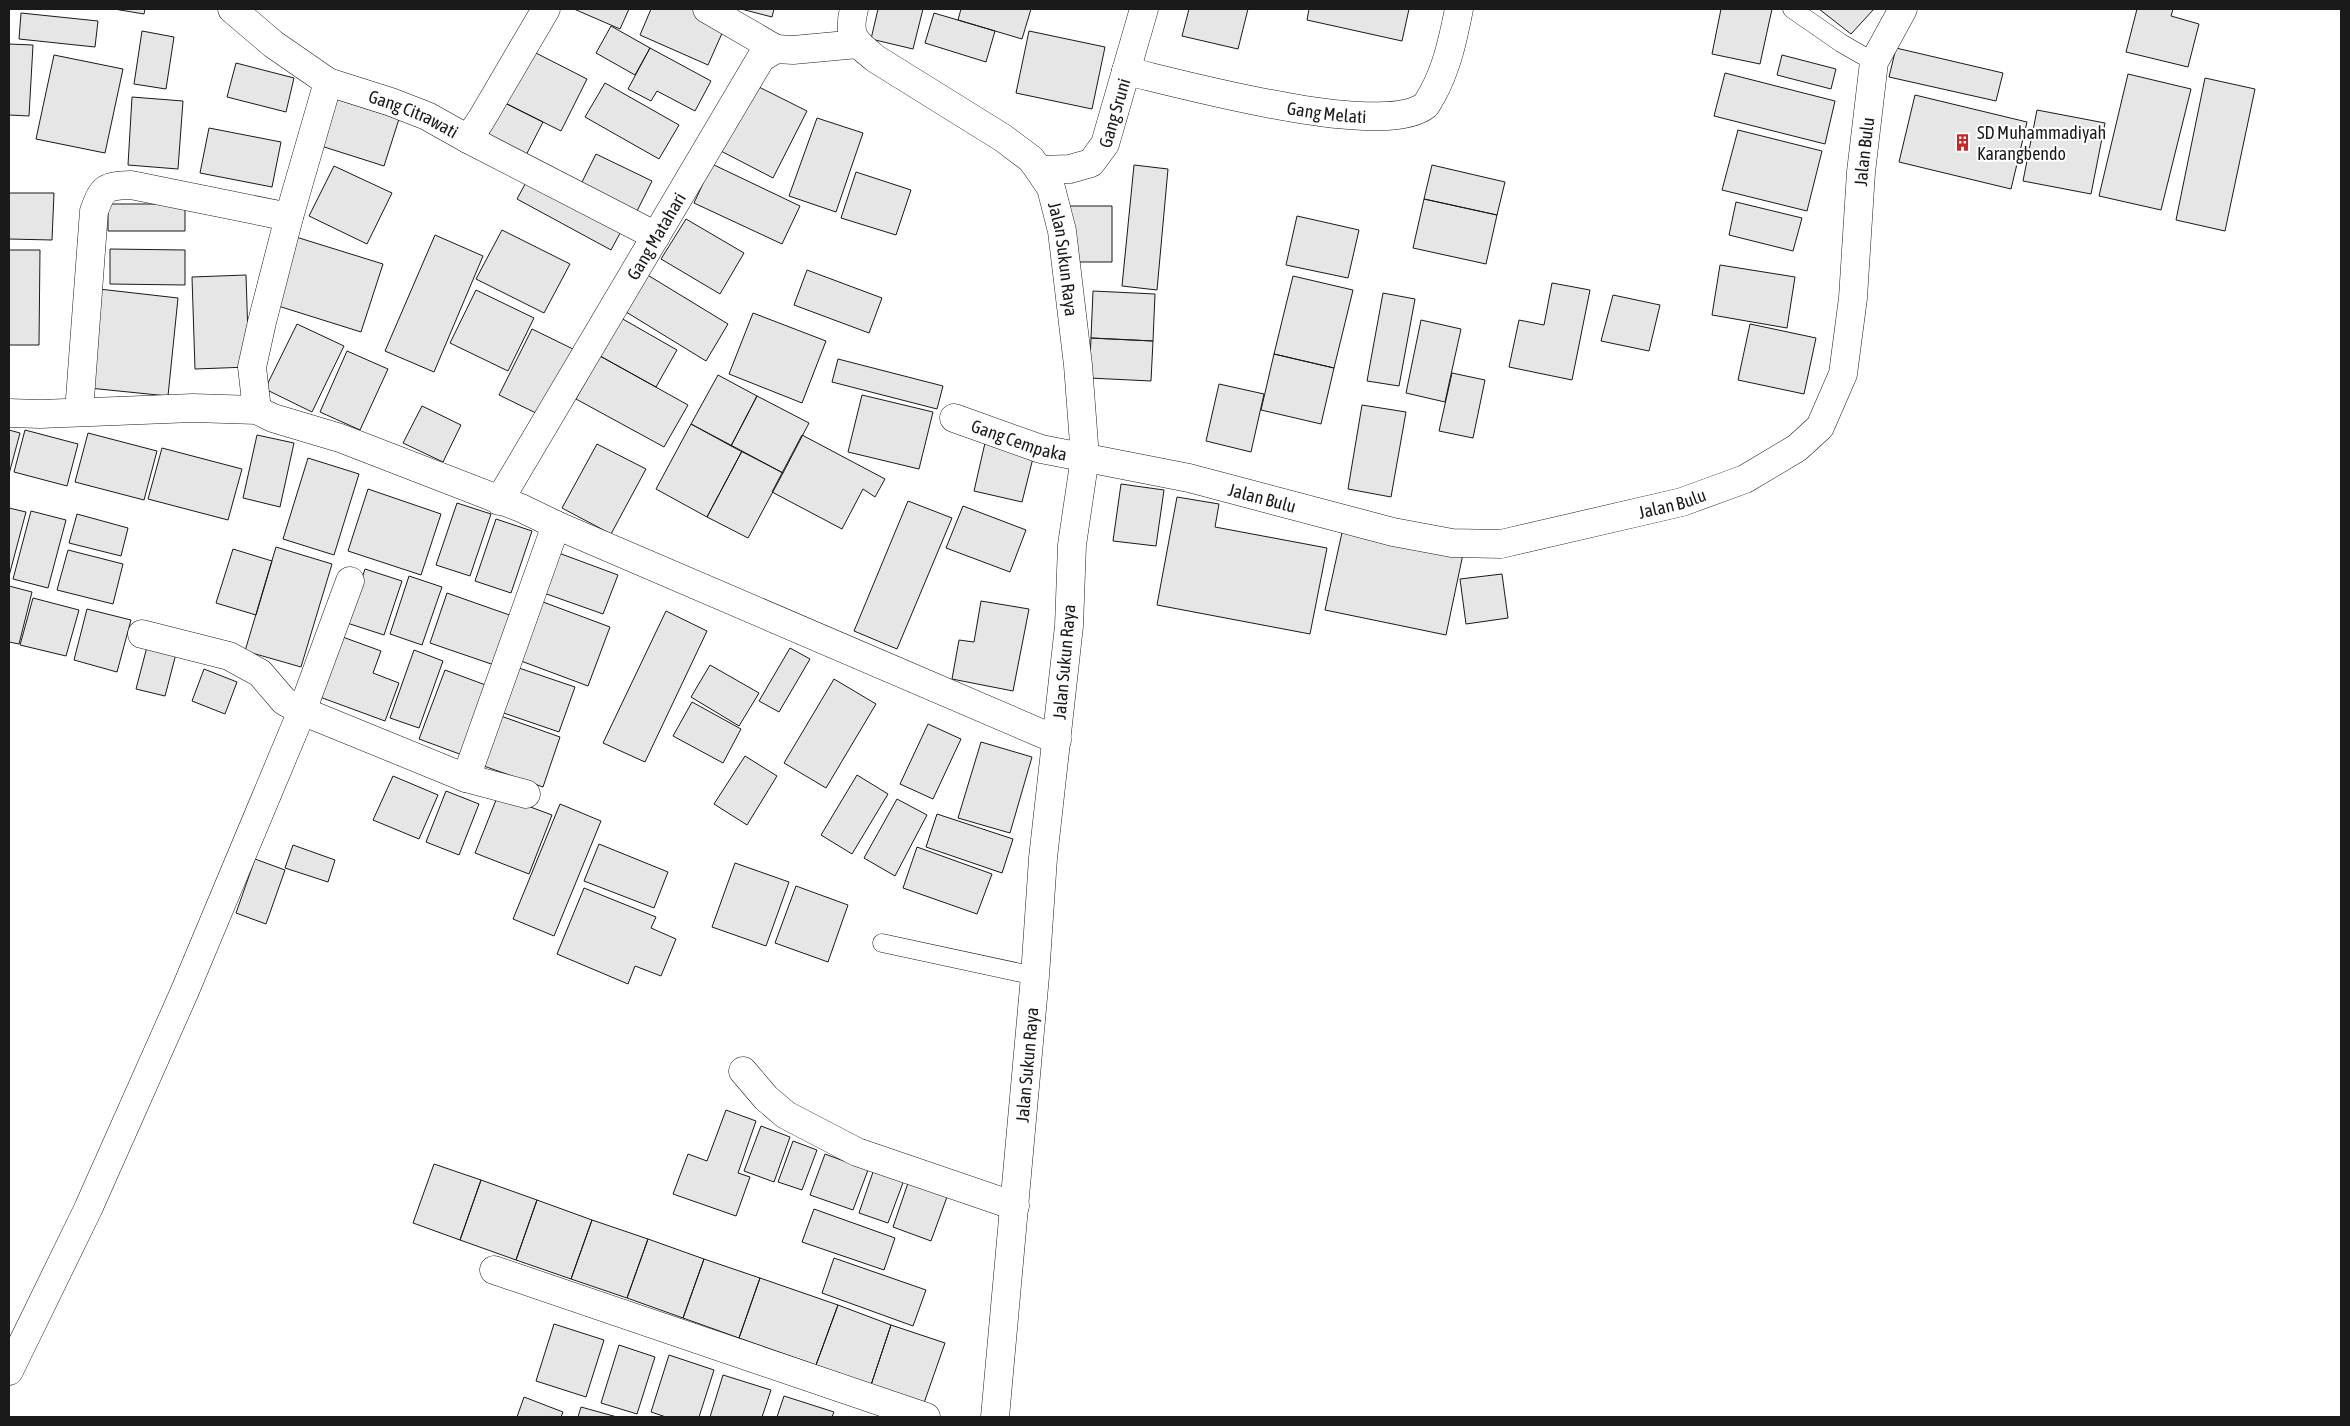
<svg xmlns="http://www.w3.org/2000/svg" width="2350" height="1426" viewBox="0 0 2350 1426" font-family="'Asap Condensed',sans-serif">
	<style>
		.building { fill: #e6e6e6; stroke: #1a1a1a }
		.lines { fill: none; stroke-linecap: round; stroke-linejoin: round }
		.service-casing { stroke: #1a1a1a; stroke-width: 19 }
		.minor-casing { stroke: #1a1a1a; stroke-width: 29 }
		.tertiary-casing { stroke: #1a1a1a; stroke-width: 29 }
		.service { stroke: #fff; stroke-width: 18 }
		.minor { stroke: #fff; stroke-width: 28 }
		.tertiary { stroke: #fff; stroke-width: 28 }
		.labels { text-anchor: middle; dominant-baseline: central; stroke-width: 4; stroke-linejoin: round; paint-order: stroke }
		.street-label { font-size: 18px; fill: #1a1a1a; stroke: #fff }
		.poi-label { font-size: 18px; fill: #1a1a1a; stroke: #fff; text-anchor: start }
	</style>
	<rect width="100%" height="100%" fill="#fff"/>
	<!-- building -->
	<path class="building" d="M114,9H145L144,14Z
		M574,9H629L620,29Z
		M651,9H697L727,22L708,65L640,35Z
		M741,9H774L772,17Z
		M878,9H923L913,49L871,39Z
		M961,9H1031L1022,39L958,20Z
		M1189,9H1248L1238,49L1182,36Z
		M1309,9H1409L1402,41L1307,20Z
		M1721,9H1772L1760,64L1712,54Z
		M1819,9H1874L1851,34Z
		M2137,9H2173L2171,16L2199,24L2188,67L2126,52Z
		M21,13L98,21L95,47L19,39Z
		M934,13L995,31L986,62L925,43Z
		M611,26L650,48L635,75L596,53Z
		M142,31L174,37L166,89L134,84Z
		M1029,31L1105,47L1092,109L1016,93Z
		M9,44L33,45L29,116L9,115Z
		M650,48L711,81L695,111L657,91L651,101L628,89Z
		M1896,48L2003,73L1996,101L1889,77Z
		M532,51L587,79L561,131L505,103Z
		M54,55L123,69L105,153L36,139Z
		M1782,55L1836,69L1831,89L1777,75Z
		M236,63L294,78L286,112L227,97Z
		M1725,73L1835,101L1825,144L1714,116Z
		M2128,74L2191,89L2161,210L2099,196Z
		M2205,78L2255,89L2225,231L2176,220Z
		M605,83L679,125L659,159L585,117Z
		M753,84L807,111L773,178L719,150Z
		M1915,95L2027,122L2011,189L1899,162Z
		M132,97L183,101L178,169L128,165Z
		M333,98L399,119L384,166L318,145Z
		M505,103L543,122L522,163L484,143Z
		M2037,110L2105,123L2091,194L2023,181Z
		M817,118L863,133L836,212L789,196Z
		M209,128L281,142L272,187L200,173Z
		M1738,130L1822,151L1807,211L1722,190Z
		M596,154L652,181L636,213L580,186Z
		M712,164L800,206L782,244L694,203Z
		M1134,165L1168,169L1157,290L1122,286Z
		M1432,165L1505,182L1497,215L1424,199Z
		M334,166L392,193L367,244L309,216Z
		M856,172L911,190L896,235L841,218Z
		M531,173L625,224L611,250L517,199Z
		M9,193H54L52,240L9,239Z
		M1424,199L1497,215L1486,264L1413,248Z
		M1736,202L1802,218L1793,251L1729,235Z
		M108,204H185V231H108Z
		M1066,206H1112V262H1067Z
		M1297,216L1359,230L1348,278L1286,265Z
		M686,219L744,253L720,294L661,259Z
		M502,230L570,264L544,313L476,279Z
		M435,235L483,256L434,372L385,351Z
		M296,237L383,264L361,332L275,305Z
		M110,249L185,250V285L110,284Z
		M9,250H40L39,345H9Z
		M1720,265L1795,277L1787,328L1712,315Z
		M807,270L882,298L869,333L794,305Z
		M641,271L728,324L706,361L618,307Z
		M246,275L249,367L195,369L192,277Z
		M1293,276L1353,290L1334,368L1274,354Z
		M1552,283L1590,290L1572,380L1509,367L1519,320L1544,325Z
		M99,289L178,298L168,396L89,388Z
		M476,290L534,318L508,371L450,343Z
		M1093,291L1155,294L1153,341L1091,338Z
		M1383,293L1415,299L1399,386L1367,381Z
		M1613,295L1660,305L1649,351L1601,341Z
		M753,313L826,341L802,403L729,374Z
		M621,318L677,350L656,387L600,356Z
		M1421,320L1461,329L1445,402L1406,393Z
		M297,324L344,346L312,412L265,389Z
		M1750,324L1816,338L1804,394L1738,380Z
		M532,329L573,349L540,415L499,395Z
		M1091,338L1153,341L1151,381L1089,378Z
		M347,351L388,369L360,430L320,412Z
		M1274,354L1334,368L1321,424L1261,410Z
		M600,356L688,405L664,447L576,399Z
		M838,359L943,386L937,409L832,382Z
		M1452,373L1485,380L1473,438L1439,431Z
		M718,375L757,396L731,446L691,424Z
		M1219,384L1264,394L1251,452L1206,441Z
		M862,395L933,412L919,469L848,452Z
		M757,396L809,423L783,473L731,446Z
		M1362,405L1406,412L1391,497L1348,489Z
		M422,406L461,425L443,462L403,443Z
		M691,424L742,451L707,517L656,489Z
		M9,430L20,433L9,474Z
		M25,430L78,444L67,486L14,472Z
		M88,433L157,451L144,500L75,482Z
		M257,435L294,443L280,507L243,498Z
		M802,435L885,479L875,497L863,489L842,529L772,492Z
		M985,443L1034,454L1022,502L974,491Z
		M597,444L646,469L611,534L562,508Z
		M162,448L242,469L228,520L148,499Z
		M742,451L783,473L748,538L707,517Z
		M308,458L359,474L334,555L283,539Z
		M1121,484L1164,490L1156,546L1113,541Z
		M368,489L441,514L421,575L348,551Z
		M1177,497L1219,504L1215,527L1327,548L1310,634L1157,605Z
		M908,501L952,518L897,649L854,631Z
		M457,503L491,514L470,576L436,565Z
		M963,506L1026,530L1010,572L946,548Z
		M9,508L26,512L9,576Z
		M31,511L66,520L48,588L13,579Z
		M77,514L128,528L121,556L69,543Z
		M496,519L532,531L511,593L475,581Z
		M1343,528L1463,554L1446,635L1325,610Z
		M276,547L332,564L301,667L245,651Z
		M233,549L272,561L256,615L216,603Z
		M68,550L123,564L113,604L57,590Z
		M556,552L618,575L603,614L541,592Z
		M365,569L402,581L384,635L347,623Z
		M1502,574L1508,618L1466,624L1460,579Z
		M409,576L442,587L422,645L390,634Z
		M9,586L32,592L19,644L9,642Z
		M447,593L518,618L500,667L430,643Z
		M33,598L79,610L66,656L20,645Z
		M535,599L610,627L588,686L513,658Z
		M981,601L1029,609L1013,691L952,679L959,640L974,642Z
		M87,609L131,620L117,672L74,660Z
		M666,611L707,631L645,762L603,743Z
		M340,636L381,651L373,673L399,683L385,721L317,696Z
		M148,643L177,650L165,696L136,689Z
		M790,648L810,659L779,712L759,701Z
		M414,650L443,661L419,728L390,718Z
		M510,665L575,687L559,732L495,710Z
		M710,665L759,693L739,726L691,697Z
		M204,669L237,682L225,714L192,701Z
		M445,670L491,687L465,756L419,739Z
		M834,679L876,704L826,788L784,763Z
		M692,702L741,729L723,763L673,736Z
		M498,715L560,737L543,787L481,765Z
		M928,724L961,739L933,799L900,784Z
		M981,742L1032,757L1010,833L958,818Z
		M745,756L777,776L747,825L714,804Z
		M857,775L888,794L852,854L821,835Z
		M393,776L438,795L419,839L373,820Z
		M446,791L479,804L459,855L426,842Z
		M498,795L552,815L529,874L475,853Z
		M897,799L927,815L895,876L864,858Z
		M560,804L601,821L554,936L513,919Z
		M937,814L1013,839L1002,873L926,847Z
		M599,844L668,872L654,908L584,881Z
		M293,845L335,860L328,882L285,868Z
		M917,847L992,874L977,914L903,888Z
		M255,859L285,870L266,924L236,913Z
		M735,863L789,882L766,946L712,927Z
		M796,886L848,905L828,962L775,943Z
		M584,888L656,917L651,928L676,939L661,976L635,966L628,984L557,954Z
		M726,1110L756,1121L738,1173L750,1177L736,1216L673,1194L688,1154L707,1161Z
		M761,1126L790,1137L774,1182L744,1171Z
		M793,1141L817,1150L802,1190L778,1182Z
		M825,1154L868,1170L853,1210L810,1195Z
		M434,1164L481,1180L460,1240L413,1223Z
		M874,1169L904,1180L888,1223L859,1213Z
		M481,1180L537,1200L516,1260L460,1240Z
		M908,1183L947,1197L931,1241L893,1227Z
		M537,1200L592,1220L571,1279L516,1260Z
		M814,1209L895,1238L884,1270L802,1242Z
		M592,1220L648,1239L627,1298L571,1279Z
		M648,1239L704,1259L683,1318L627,1298Z
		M834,1258L926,1290L913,1326L822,1293Z
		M704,1259L760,1278L739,1338L683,1318Z
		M760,1278L838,1305L816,1365L739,1338Z
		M838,1305L891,1325L871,1385L816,1365Z
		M554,1324L604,1340L586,1397L536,1381Z
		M891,1325L945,1343L924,1403L871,1385Z
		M619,1345L655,1357L637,1414L601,1403Z
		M669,1355L714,1370L699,1417H666L651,1412Z
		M723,1375L771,1390L762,1417H710Z
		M784,1396L834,1412L832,1417H777Z
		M524,1397L563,1412L561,1417H517Z
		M581,1407L617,1417H578Z"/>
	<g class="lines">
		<defs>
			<path id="service" d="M1792,9L1841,43L1874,62
				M882,943L1035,976"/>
			<g id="minor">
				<path id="s1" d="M232,9L273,44L328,82L391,102L427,116L468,139L481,120L546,9"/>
				<path d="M707,9L776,49"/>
				<path id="s2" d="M1126,71C1182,84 1384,140 1426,105C1428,103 1430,97 1432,95C1447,68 1453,39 1459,9"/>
				<path d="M468,139L656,236"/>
				<path id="s3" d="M1039,170L1070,169L1091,163L1105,144L1144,9"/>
				<path d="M257,410L252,367L262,322L289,217L328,82"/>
				<path d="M79,412L94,211C103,187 105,186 131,185L289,217"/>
				<path d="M9,413L40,414L193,408L257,410L273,418L340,438L521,508L556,525L1057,740"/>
				<path id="s4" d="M954,418L1041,449L1189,478L1393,532L1452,543L1501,544L1682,502L1745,479L1797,448L1820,427L1843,374L1853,298L1861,172L1874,62L1903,9"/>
				<path id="s5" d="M499,501L761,58L776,49L793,50L858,44"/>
				<path d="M142,634L229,656L260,673L284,701L302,711L466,778L526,794"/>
				<path d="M466,778L556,525"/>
				<path d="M743,1071L766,1098L786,1115L857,1152L1015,1206"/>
				<path d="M494,1270L926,1417"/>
				<path d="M9,1371L88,1209L184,993L302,711L350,581"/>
			</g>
			<g id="tertiary">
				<path id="s6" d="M854,9C847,37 855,42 876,59L1003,138L1031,159L1039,170L1051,188L1062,231L1078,365L1085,457L1072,545L1069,626L1043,858L1035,976L995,1417"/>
			</g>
		</defs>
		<!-- service casing -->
		<use href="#service" class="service-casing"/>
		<!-- minor casing -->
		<use href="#minor" class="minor-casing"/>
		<!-- tertiary casing -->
		<use href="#tertiary" class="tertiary-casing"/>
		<!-- service -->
		<use href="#service" class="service"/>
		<!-- minor -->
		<use href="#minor" class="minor"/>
		<!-- tertiary -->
		<use href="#tertiary" class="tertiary"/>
	</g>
	<!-- icons -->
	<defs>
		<symbol id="building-bare" viewBox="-9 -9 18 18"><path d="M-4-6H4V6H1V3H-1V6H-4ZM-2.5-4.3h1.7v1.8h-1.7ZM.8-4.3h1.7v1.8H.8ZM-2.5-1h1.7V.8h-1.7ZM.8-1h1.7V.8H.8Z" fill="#c62828" stroke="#fff" stroke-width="2.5" paint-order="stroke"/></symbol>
	</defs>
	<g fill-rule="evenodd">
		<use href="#building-bare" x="1950" y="130" width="25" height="25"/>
	</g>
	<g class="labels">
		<!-- street labels -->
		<g class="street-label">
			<text stroke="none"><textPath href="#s2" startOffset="205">Gang Melati</textPath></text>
			<text stroke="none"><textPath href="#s3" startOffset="109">Gang Sruni</textPath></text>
			<text stroke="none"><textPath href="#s1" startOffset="212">Gang Citrawati</textPath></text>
			<text stroke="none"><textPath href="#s4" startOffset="1189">Jalan Bulu</textPath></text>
			<text stroke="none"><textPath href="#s5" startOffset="308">Gang Matahari</textPath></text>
			<text stroke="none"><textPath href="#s6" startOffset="352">Jalan Sukun Raya</textPath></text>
			<text stroke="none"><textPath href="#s4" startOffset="69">Gang Cempaka</textPath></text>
			<text stroke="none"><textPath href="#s4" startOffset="319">Jalan Bulu</textPath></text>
			<text stroke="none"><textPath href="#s4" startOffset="739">Jalan Bulu</textPath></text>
			<text transform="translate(1064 662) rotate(-85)">Jalan Sukun Raya</text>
			<text transform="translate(1027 1065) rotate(-85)">Jalan Sukun Raya</text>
		</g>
		<!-- poi labels -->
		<g class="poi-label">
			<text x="1977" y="132">SD Muhammadiyah<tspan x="1977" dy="21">Karangbendo</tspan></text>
		</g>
	</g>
	<!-- border -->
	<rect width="2350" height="1426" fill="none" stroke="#1a1a1a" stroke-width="20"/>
</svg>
